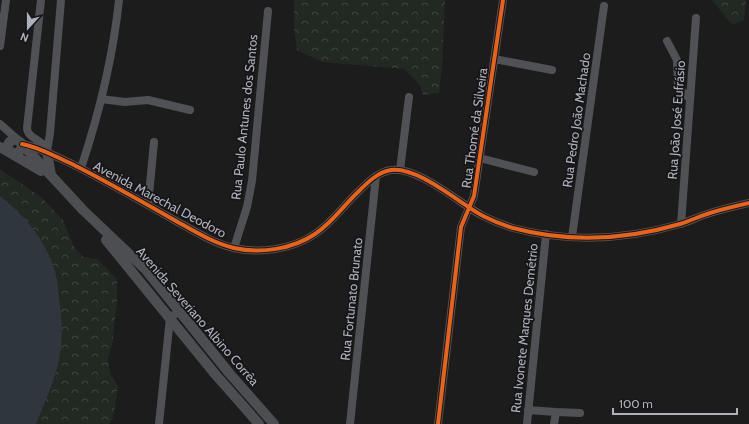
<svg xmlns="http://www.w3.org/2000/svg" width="749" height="424" viewBox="0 0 749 424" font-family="Cabin,sans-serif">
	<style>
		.forest { fill: url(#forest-crowns) }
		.water { fill: #2f363e }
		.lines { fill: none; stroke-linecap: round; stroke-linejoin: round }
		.minor { stroke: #505155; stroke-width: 8 }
		.major { stroke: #4d4e51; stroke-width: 10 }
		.cycleway-casing { stroke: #161618; stroke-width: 6 }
		.cycleway { stroke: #ea6118; stroke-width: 4 }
		.labels { text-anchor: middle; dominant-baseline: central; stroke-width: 3.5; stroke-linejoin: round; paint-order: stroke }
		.street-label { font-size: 13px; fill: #aeb1bc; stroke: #161618 }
	</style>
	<defs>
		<pattern id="forest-crowns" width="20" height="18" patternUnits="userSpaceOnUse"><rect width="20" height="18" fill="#222923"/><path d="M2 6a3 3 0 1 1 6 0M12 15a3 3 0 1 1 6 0" fill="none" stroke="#404641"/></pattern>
	</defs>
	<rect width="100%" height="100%" fill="#1c1c1c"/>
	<!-- forest -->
	<path class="forest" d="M294,0H445L442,66L439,93L423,95L420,85L404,69L322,62L297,50L294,28Z
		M712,0H746L744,20L732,25Z
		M0,169L42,198L63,220L74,247L83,257L97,259L117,279V303L112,345L108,359L110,373L118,386L114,414L110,424H36C45,402 56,379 60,355C63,339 62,320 60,304C58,291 58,277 53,265C43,238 22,214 0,196Z"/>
	<!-- water -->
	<path class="water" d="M0,196C22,213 44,238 53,265C58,277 58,291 60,304C62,320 63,339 60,355C56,379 45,402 36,424H0Z"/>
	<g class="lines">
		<!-- minor -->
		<path class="minor" d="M41,0L27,128C28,140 42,137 47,152
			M667,41L677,60L678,87L690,99
			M0,46L6,0
			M494,59L552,70
			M101,99L125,102L148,100L190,110
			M0,124L18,140
			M22,144C39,147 54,156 70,163C106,181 141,201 176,221C194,231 213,243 234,248C260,254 293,249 315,234C332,223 344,205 358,192C368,182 378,172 391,170C418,166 460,204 483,216C493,221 503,225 513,228C569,243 625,240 680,224C690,221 700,216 710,213C723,209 736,206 749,203
			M47,151L50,133L61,0
			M480,158L534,172
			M81,168C99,114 113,57 119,0
			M400,170L409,97
			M148,205L154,142
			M681,224L696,18
			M572,237L604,6
			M234,248L247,207L252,181L268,11
			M528,410L556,412L554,424
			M556,412L580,413
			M159,424L170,318L179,311
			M350,424L376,176
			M438,424L461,227L474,196L503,0
			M527,424L546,234"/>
		<!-- major -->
		<path class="major" d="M22,144V148L18,153H11L8,149C7,141 14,137 20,142L83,210L146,270L230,374L274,424
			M0,147L41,171
			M47,152L51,175
			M106,240L215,374L259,424"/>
		<defs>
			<path id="cycleway" d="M22,144C39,147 54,156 70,163C106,181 141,201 176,221C194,231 213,243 234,248C260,254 293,249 315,234C332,223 344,205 358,192C368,182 378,172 391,170C418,166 460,204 483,216C493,221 503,225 513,228C569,243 625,240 680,224C690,221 700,216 710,213C723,209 736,206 749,203
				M438,424L461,227L474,196L503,0"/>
		</defs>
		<!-- cycleway casing -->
		<use href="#cycleway" class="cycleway-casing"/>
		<!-- cycleway -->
		<use href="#cycleway" class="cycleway"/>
	</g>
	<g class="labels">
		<!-- street labels -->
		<g class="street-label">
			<text transform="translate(244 117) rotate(-84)">Rua Paulo Antunes dos Santos</text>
			<text transform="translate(576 120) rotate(-82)">Rua Pedro João Machado</text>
			<text transform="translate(676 120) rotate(-86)">Rua João José Eufrásio</text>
			<text transform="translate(474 128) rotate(-82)">Rua Thomé da Silveira</text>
			<text transform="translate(160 199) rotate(28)">Avenida Marechal Deodoro</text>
			<text transform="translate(351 299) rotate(-84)">Rua Fortunato Brunato</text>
			<text transform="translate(198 316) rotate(49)">Avenida Severiano Albino Corrêa</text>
			<text transform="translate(524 328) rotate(-84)">Rua Ivonete Marques Demétrio</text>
		</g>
	</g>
	<!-- north arrow -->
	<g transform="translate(28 28) rotate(201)" stroke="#161618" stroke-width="3" paint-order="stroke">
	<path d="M0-3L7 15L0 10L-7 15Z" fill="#aeb1bc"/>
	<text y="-6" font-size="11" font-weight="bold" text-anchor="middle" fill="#aeb1bc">N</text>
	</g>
	<!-- scale -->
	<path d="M613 408v6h124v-6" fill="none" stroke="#aeb1bc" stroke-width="2"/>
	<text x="619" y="408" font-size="12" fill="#aeb1bc" stroke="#161618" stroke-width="3" paint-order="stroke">100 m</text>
</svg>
